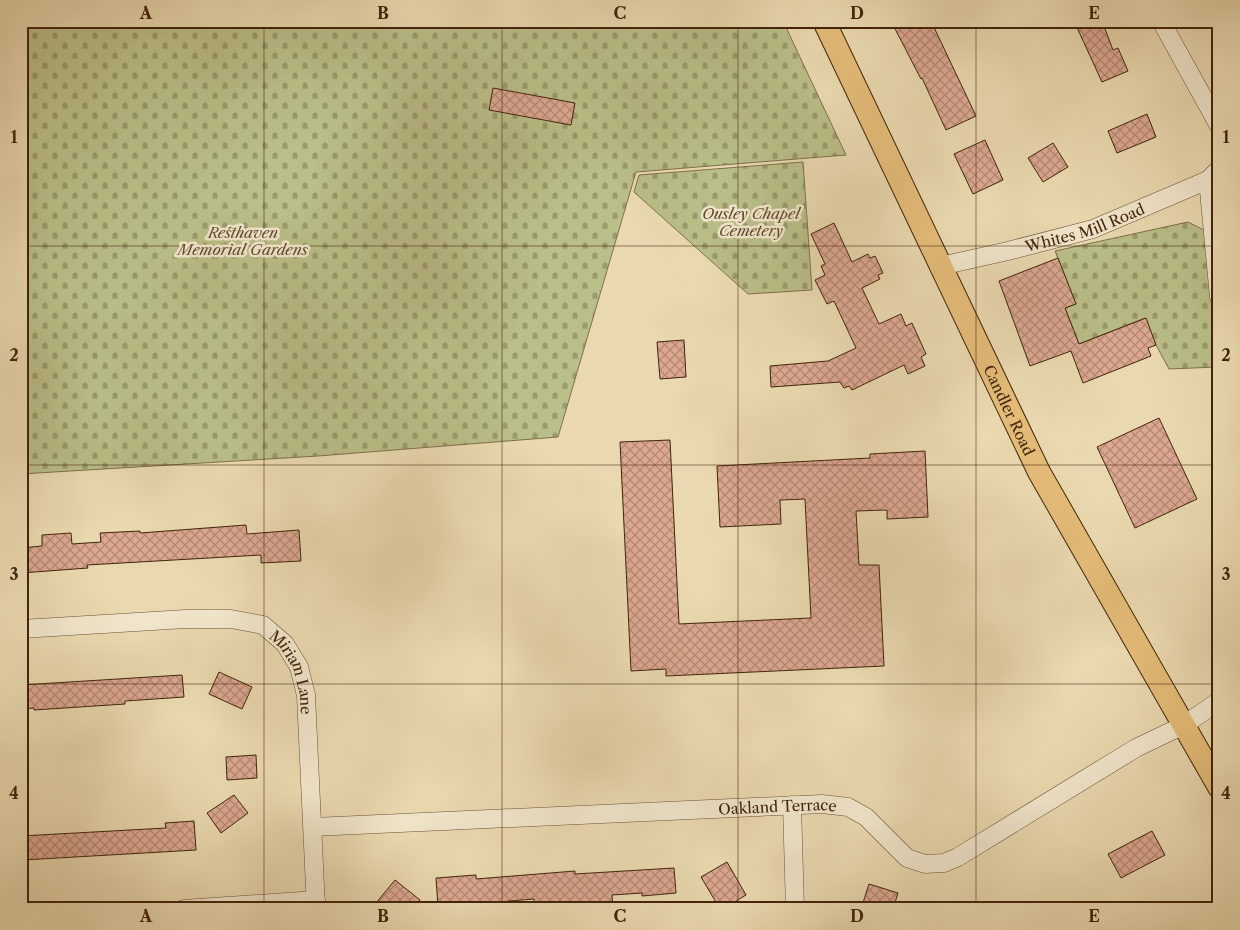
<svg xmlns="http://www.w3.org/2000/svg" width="1240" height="930" viewBox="0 0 1240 930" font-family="'Libre Caslon Text',serif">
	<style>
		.cemetery { fill: url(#cemetery-stones); stroke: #7e704a }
		.building { fill: url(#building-cross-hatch); stroke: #42230b }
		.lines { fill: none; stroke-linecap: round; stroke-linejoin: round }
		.minor-casing { stroke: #6c5034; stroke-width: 19 }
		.major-casing { stroke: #42230b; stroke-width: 24 }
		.minor { stroke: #f1e6cc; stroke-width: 18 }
		.major { stroke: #e5bc78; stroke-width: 22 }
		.grid { fill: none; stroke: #42230b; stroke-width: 1; stroke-opacity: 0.55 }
		.labels { text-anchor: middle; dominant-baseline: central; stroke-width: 5; stroke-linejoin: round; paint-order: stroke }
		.park-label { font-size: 15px; font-style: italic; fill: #604a2a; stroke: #f1e6cc }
		.street-label { font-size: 15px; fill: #42230b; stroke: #f1e6cc }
		.neatline { fill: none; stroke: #42230b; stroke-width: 2 }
		.grid-label { font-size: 16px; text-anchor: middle; font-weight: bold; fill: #42230b }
	</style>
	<defs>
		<pattern id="cemetery-stones" width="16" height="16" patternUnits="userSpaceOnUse" patternTransform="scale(1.25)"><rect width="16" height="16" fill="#babe88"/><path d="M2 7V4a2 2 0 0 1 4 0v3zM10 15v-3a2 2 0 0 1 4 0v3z" fill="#999a6d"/></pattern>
		<pattern id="building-cross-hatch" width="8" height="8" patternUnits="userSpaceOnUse" patternTransform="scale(1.25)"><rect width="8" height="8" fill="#dca891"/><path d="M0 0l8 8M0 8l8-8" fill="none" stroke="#b48875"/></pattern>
	</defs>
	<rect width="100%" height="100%" fill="#ead9b0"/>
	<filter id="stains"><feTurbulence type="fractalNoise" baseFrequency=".004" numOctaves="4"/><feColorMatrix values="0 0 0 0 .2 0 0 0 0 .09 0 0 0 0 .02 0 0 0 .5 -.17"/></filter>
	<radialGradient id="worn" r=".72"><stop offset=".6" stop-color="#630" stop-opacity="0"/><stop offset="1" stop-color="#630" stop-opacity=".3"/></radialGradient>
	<!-- cemetery -->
	<path class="cemetery" d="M21,21H783L846,155L636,172L558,437L318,456L21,474Z
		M803,162L812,290L748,294L634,192L639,175Z
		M1188,222L1206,231L1217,367L1169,369L1156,345L1145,318L1079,344L1065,308L1076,304L1055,251Z"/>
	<!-- building -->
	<path class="building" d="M891,21H931L976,116L946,130L922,78L921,79Z
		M1074,21H1102L1113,50L1118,48L1128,71L1102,82Z
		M493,88L575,103L571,125L489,110Z
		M1147,114L1156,137L1117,153L1108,131Z
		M985,140L1003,180L973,194L954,154Z
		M1053,143L1068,167L1043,182L1028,158Z
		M834,223L852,262L868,254L870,258L875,256L883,273L878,275L880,279L862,288L879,324L901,314L906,326L912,323L926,354L921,357L925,366L908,374L904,365L852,390L849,386L844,388L840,382L771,387L770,366L828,361L856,348L834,301L827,304L815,280L825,275L821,266L825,264L811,234Z
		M1058,258L1076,304L1065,308L1079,344L1146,318L1156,345L1148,348L1151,356L1083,383L1071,351L1030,366L999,281Z
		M684,340L686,377L660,379L657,342Z
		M1159,418L1197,499L1135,528L1097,447Z
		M670,440L679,624L811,618L805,499L780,500L781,524L720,527L717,466L870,458V454L925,451L928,517L887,519V510L856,511L859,565H879L884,666L666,676V669L631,671L620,442Z
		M246,525L247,534L299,530L301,561L261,563V555L87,565L88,568L21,573V548L42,546V535L71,533L72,544L101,542L100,533L140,531V533Z
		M219,672L252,687L242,709L209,694Z
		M182,675L184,697L125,701V704L34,710V708L21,709V685Z
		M256,755L257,778L227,780L226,757Z
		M234,795L248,813L221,833L207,813Z
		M194,821L196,850L23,860L21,836L166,828L165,823Z
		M1152,831L1165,855L1121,878L1108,854Z
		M727,862L746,895L723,909H720L701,877Z
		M674,868L676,893L642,896V893L612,895L613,909H585V903L535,907L534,899L438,907L436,878L476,875V879L575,871V874Z
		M395,880L420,900L413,909H371Z
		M869,884L898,893L893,909H861Z"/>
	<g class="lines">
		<defs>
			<g id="minor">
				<path d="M1161,21L1219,126"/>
				<path d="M1208,180L1219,297"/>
				<path id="s1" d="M941,266L1008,251L1093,229L1208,180L1219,169"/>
				<path id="s2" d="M21,629L186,619H231L263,625L285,644L299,667L306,695L316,909"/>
				<path d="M792,805L795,909"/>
				<path id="s3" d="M313,827L822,804L848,807L866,817L907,858L925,864L944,863L958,857L1136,748L1184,725L1219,701"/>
				<path d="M184,909L316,900"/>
			</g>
			<g id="major">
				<path id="s4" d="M824,21L1039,472L1219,787"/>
			</g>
		</defs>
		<!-- minor casing -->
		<use href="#minor" class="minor-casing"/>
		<!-- major casing -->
		<use href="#major" class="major-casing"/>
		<!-- minor -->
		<use href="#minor" class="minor"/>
		<!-- major -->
		<use href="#major" class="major"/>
	</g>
	<!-- grid -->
	<path class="grid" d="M264,21V909M502,21V909M738,21V909M976,21V909M21,246H1219M21,465H1219M21,684H1219"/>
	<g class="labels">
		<!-- park labels -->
		<g class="park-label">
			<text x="751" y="213">Ousley Chapel<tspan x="751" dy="17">Cemetery</tspan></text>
			<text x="243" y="232">Resthaven<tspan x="243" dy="17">Memorial Gardens</tspan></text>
		</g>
		<!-- street labels -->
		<g class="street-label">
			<text stroke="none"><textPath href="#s1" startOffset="149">Whites Mill Road</textPath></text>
			<text stroke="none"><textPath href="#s4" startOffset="431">Candler Road</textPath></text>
			<text stroke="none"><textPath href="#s2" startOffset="301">Miriam Lane</textPath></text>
			<text stroke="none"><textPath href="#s3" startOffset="465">Oakland Terrace</textPath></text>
		</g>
	</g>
	<!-- margin -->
	<rect width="1240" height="930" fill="none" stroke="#ead9b0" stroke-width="55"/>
	<rect x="28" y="28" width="1184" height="874" class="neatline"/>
	<g class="grid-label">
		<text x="146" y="19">A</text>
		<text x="383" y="19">B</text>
		<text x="620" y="19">C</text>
		<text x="857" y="19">D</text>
		<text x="1094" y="19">E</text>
		<text x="14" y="143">1</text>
		<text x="1226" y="143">1</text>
		<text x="14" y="361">2</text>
		<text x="1226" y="361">2</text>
		<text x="14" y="580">3</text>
		<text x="1226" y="580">3</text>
		<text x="14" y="799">4</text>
		<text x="1226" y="799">4</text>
		<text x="146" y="922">A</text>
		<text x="383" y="922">B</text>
		<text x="620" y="922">C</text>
		<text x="857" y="922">D</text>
		<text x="1094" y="922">E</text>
	</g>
	<rect width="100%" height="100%" filter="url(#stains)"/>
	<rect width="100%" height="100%" fill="url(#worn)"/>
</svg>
